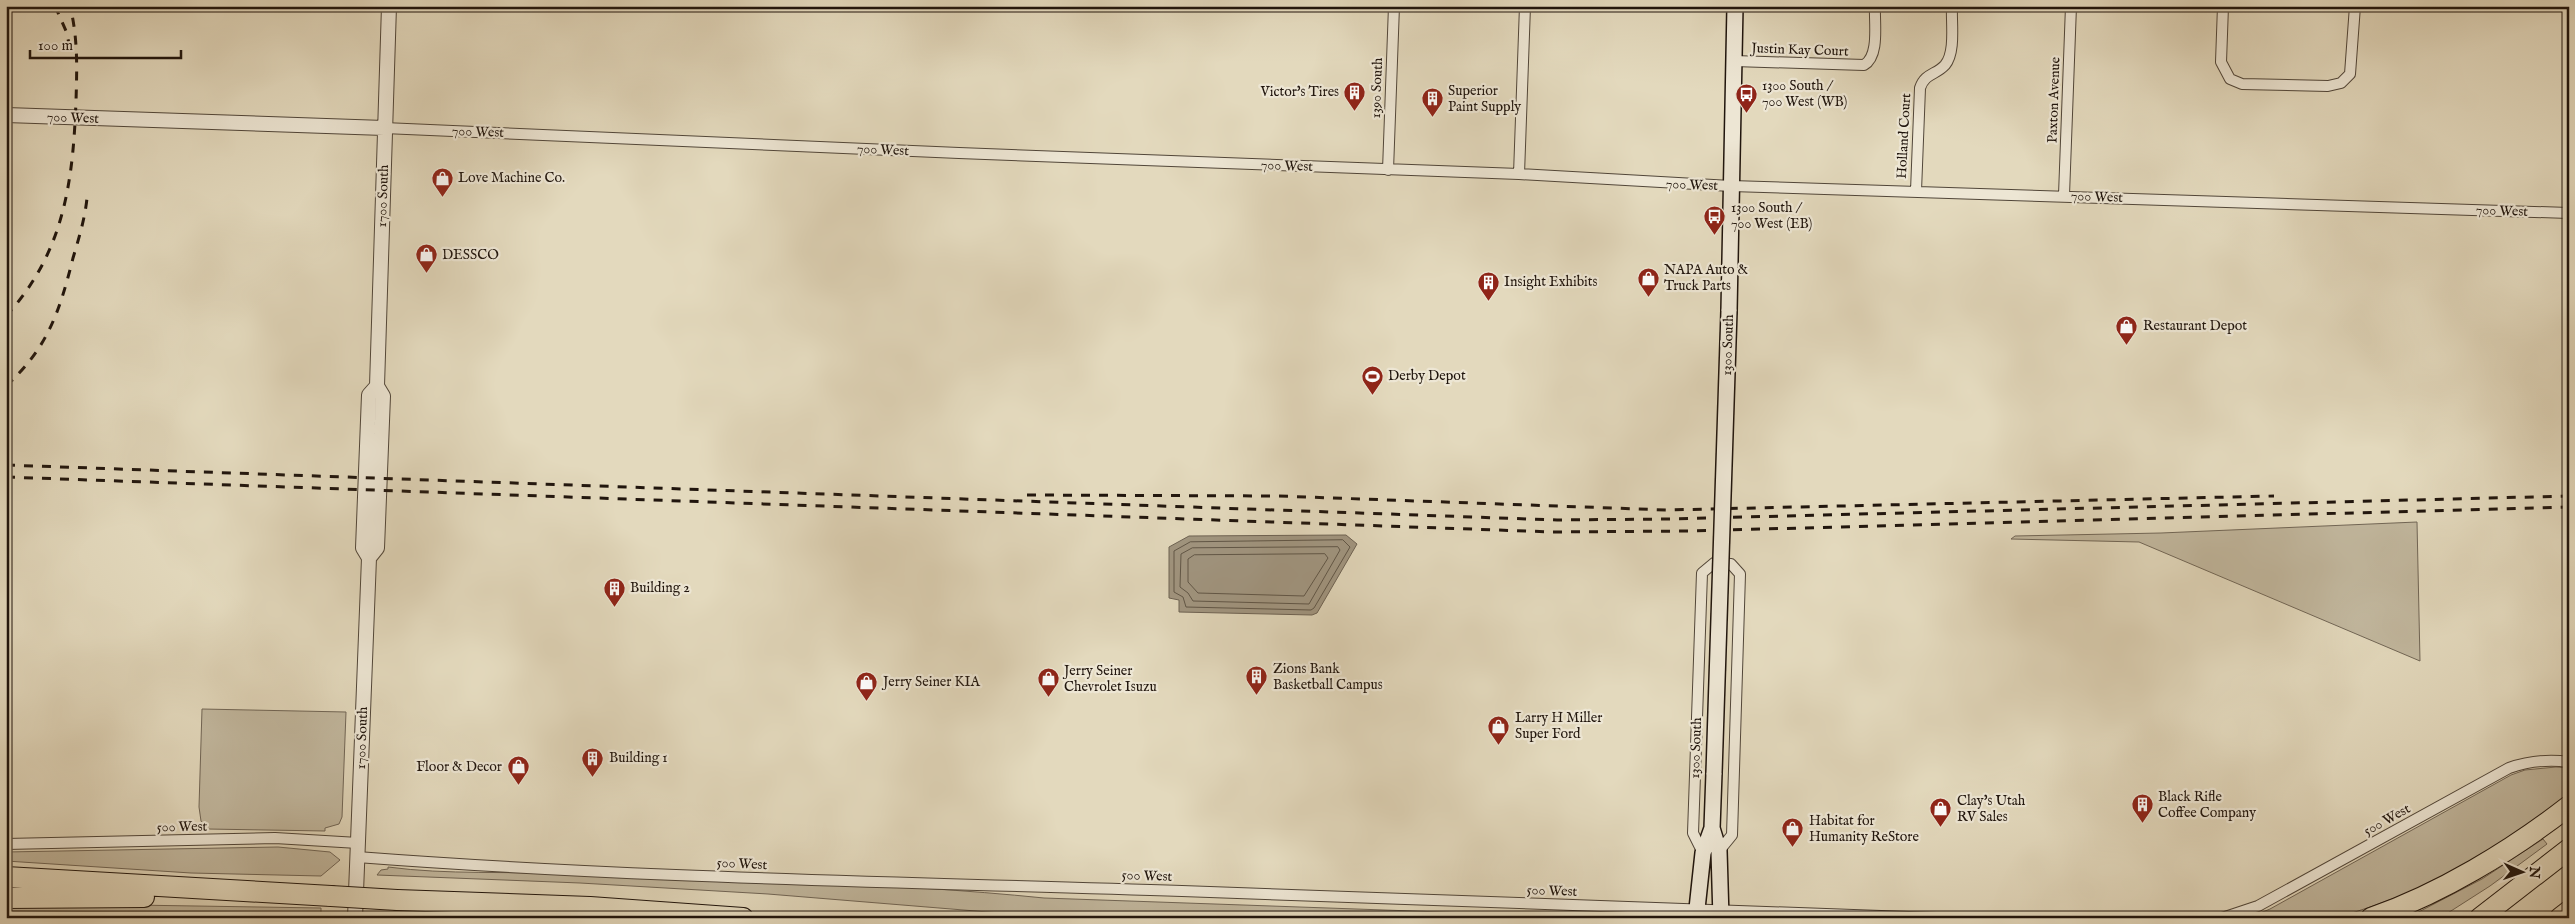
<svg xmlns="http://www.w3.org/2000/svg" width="2575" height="924" viewBox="0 0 2575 924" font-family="'IM FELL English',serif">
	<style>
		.green { fill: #c2b89f; stroke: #716656 }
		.water { fill: #a19681; stroke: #6d6253 }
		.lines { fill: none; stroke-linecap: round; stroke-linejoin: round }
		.shore { stroke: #605647; stroke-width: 1 }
		.minor-casing { stroke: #514639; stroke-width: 12 }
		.tertiary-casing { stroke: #514639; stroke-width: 16 }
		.secondary-casing { stroke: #20150d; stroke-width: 18 }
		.motorway-casing { stroke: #20150d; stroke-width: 22 }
		.minor { stroke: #ede6d4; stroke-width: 10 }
		.tertiary { stroke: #ede6d4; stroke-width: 14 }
		.secondary { stroke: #ede6d4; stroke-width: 15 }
		.motorway { stroke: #e3d9bd; stroke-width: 20 }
		.rail { stroke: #20150d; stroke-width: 3; stroke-dasharray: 9 9; stroke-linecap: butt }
		.secondary-bridge-casing { stroke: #20150d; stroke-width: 18; stroke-linecap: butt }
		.motorway-bridge-casing { stroke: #20150d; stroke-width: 22; stroke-linecap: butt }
		.secondary-bridge { stroke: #ede6d4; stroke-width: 15 }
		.motorway-bridge { stroke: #e3d9bd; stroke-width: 20 }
		.labels { text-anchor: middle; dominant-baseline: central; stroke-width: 4.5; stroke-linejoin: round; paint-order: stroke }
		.street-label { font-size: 14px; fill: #20150d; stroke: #ede6d4 }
		.poi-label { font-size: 14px; fill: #20150d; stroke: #ede6d4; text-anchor: start }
	</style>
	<rect width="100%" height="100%" fill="#e3d9bd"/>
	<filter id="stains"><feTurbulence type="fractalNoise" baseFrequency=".004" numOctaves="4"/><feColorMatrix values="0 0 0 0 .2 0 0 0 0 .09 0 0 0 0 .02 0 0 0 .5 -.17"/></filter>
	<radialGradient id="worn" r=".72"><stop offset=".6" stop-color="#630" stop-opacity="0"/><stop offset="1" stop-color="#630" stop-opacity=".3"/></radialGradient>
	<!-- green -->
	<path class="green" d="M2417,522L2420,661L2139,542L2011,539L2015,536L2161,533Z
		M202,709L346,712L342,817L339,824L325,828V831L207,829L201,821L199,807Z
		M2556,767L2569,768V796L2498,845L2462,866L2408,893L2373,906L2337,918H2248L2270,909L2511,775L2525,770Z
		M2543,839L2547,844L2490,886L2440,918H2407L2482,879Z
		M278,847L330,852L340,860L321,876L191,873L6,861V852Z
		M388,867C447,875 509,871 569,874C727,880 886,882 1044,898L1611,918H1061L768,894L580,883L377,875L381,870L388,869Z
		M6,903L321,908V913L6,911Z"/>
	<!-- water -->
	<path class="water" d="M1346,535L1357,544L1317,613L1312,615L1179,612V600L1169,598V547L1189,536Z"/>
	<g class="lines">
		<!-- shore -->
		<path class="shore" d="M1343,540L1350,547L1314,608L1311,610L1186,607L1183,597L1174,592V551L1190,542Z
			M1338,547L1340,550L1309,604L1193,601L1188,593L1180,587L1181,554L1192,548Z
			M1325,554L1328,558L1304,596L1198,593L1188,582V559L1194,555Z"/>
		<defs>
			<path id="minor" d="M2223,6L2221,62L2230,79L2242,84L2328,86L2341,83L2350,74L2355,6
				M1734,61L1864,65C1880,56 1874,22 1875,6
				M384,128L959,153L1519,174L1731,186L2569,213
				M1388,170L1394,6
				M1519,174L1525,6
				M1916,191L1920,88C1925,73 1936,75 1945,65C1956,52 1951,22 1952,6
				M2064,195L2071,6
				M6,844L275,838L358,843
				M1703,853L1693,833L1702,573L1714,563L1731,564L1740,574L1732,835L1719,851
				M357,857C632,878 907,882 1182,891C1433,898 1685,911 1936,918
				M2222,918L2258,906L2509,768C2529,761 2547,759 2569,762"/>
			<path id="tertiary" d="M6,115L384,128
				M369,558L377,548L383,396L377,386L389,6
				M355,918L369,558L363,548L369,395L377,386"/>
			<path id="secondary" d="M1729,311L1735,6
				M1714,773L1712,828L1719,851L1721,918
				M1696,918L1703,853L1712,828"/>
			<path id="motorway" d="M6,877L331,896
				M6,898L144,897
				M397,900L590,907L743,918
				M2371,918C2440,894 2511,851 2569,806
				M2480,918L2569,849
				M2560,918L2569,911"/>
		</defs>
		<!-- minor casing -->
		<use href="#minor" class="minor-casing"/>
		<!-- tertiary casing -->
		<use href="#tertiary" class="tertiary-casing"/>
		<!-- secondary casing -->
		<use href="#secondary" class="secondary-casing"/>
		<!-- motorway casing -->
		<use href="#motorway" class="motorway-casing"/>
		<!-- minor -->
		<use href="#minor" class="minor"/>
		<!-- tertiary -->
		<use href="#tertiary" class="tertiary"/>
		<!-- secondary -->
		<use href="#secondary" class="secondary"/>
		<!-- motorway -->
		<use href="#motorway" class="motorway"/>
		<!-- rail -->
		<path class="rail" d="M55,6L66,31L72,56
			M6,316C64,253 73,182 76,101C77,68 78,38 70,6
			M6,386C48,348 60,310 73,258C79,238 85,218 87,198
			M6,465L1557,520L1666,519L2569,496
			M6,477L1553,532L1691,531L2569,507
			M1027,495L1278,496L1667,510L2274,496"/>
		<defs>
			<path id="secondary-bridge" d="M1714,773L1729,311"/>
			<path id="motorway-bridge" d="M331,896L397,900"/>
		</defs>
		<!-- secondary-bridge casing -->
		<use href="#secondary-bridge" class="secondary-bridge-casing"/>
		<!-- motorway-bridge casing -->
		<use href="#motorway-bridge" class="motorway-bridge-casing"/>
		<!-- secondary-bridge -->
		<use href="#secondary-bridge" class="secondary-bridge"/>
		<!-- motorway-bridge -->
		<use href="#motorway-bridge" class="motorway-bridge"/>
	</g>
	<!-- icons -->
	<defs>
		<symbol id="building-pin" viewBox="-11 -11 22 30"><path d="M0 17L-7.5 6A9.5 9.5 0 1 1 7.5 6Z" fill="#8f2418" stroke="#ede6d4"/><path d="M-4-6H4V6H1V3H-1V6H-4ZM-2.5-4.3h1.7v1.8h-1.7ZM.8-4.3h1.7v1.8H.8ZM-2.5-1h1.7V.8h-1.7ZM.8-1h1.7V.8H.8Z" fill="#fff"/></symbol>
		<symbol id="bus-pin" viewBox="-11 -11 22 30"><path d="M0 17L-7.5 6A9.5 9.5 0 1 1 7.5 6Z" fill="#8f2418" stroke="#ede6d4"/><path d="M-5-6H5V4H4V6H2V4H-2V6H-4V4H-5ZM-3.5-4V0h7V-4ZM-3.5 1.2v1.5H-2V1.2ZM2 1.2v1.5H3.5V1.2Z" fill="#fff"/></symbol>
		<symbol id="shop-pin" viewBox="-11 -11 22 30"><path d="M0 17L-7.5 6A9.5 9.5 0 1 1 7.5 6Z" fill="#8f2418" stroke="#ede6d4"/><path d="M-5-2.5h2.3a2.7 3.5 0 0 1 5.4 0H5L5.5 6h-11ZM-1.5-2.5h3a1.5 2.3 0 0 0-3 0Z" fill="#fff"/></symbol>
		<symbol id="stadium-pin" viewBox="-11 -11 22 30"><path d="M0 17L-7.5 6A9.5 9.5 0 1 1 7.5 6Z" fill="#8f2418" stroke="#ede6d4"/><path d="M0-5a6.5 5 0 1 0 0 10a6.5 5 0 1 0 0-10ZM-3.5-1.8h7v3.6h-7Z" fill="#fff"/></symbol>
	</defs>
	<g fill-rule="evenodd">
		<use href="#building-pin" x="1342" y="80" width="25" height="34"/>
		<use href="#bus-pin" x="1734" y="82" width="25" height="34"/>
		<use href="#building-pin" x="1420" y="86" width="25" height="34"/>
		<use href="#shop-pin" x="430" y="166" width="25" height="34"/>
		<use href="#bus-pin" x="1702" y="204" width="25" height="34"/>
		<use href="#shop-pin" x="414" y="242" width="25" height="34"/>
		<use href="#shop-pin" x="1636" y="266" width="25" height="34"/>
		<use href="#building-pin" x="1476" y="270" width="25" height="34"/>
		<use href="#shop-pin" x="2114" y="314" width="25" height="34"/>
		<use href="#stadium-pin" x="1360" y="364" width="25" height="34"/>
		<use href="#building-pin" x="602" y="576" width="25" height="34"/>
		<use href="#building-pin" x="1244" y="664" width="25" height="34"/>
		<use href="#shop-pin" x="1036" y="666" width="25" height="34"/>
		<use href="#shop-pin" x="854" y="670" width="25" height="34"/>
		<use href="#shop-pin" x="1486" y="714" width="25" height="34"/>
		<use href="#building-pin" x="580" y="746" width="25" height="34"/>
		<use href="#shop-pin" x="506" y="754" width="25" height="34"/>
		<use href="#building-pin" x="2130" y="792" width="25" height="34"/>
		<use href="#shop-pin" x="1928" y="796" width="25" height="34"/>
		<use href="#shop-pin" x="1780" y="816" width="25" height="34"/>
	</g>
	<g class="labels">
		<!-- street labels -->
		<g class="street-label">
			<text transform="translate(1800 50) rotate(2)">Justin Kay Court</text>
			<text transform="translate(1377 88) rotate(-88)">1390 South</text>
			<text transform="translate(2054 100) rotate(-88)">Paxton Avenue</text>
			<text transform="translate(73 118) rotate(2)">700 West</text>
			<text transform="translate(478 132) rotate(2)">700 West</text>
			<text transform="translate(1904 136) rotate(-87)">Holland Court</text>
			<text transform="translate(883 150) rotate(3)">700 West</text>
			<text transform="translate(1287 166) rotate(2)">700 West</text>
			<text transform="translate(1692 185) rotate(2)">700 West</text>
			<text transform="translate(383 196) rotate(-88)">1700 South</text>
			<text transform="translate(2097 197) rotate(2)">700 West</text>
			<text transform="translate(2502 211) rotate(2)">700 West</text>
			<text transform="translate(1728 345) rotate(-88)">1300 South</text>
			<text transform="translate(362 738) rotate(-88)">1700 South</text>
			<text transform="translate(1696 748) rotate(-88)">1300 South</text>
			<text transform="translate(2387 820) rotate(-29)">500 West</text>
			<text transform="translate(182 827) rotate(-1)">500 West</text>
			<text transform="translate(742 864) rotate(3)">500 West</text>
			<text transform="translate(1147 876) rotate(2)">500 West</text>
			<text transform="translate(1552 891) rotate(2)">500 West</text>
		</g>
		<!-- poi labels -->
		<g class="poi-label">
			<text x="1762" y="86">1300 South /<tspan x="1762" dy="16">700 West (WB)</tspan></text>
			<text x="1448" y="91">Superior<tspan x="1448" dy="16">Paint Supply</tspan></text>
			<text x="1339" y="92" text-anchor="end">Victor's Tires</text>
			<text x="458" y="178">Love Machine Co.</text>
			<text x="1731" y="208">1300 South /<tspan x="1731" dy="16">700 West (EB)</tspan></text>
			<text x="442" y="255">DESSCO</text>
			<text x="1664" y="270">NAPA Auto &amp;<tspan x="1664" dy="16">Truck Parts</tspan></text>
			<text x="1504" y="282">Insight Exhibits</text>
			<text x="2143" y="326">Restaurant Depot</text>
			<text x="1388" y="376">Derby Depot</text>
			<text x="630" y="588">Building 2</text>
			<text x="1273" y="669">Zions Bank<tspan x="1273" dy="16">Basketball Campus</tspan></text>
			<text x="1064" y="671">Jerry Seiner<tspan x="1064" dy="16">Chevrolet Isuzu</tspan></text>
			<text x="883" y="682">Jerry Seiner KIA</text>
			<text x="1515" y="718">Larry H Miller<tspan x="1515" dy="16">Super Ford</tspan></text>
			<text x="609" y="758">Building 1</text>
			<text x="502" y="767" text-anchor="end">Floor &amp; Decor</text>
			<text x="2158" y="797">Black Rifle<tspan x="2158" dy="16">Coffee Company</tspan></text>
			<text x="1957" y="801">Clay's Utah<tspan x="1957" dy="16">RV Sales</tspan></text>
			<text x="1809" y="821">Habitat for<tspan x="1809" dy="16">Humanity ReStore</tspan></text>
		</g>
	</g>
	<!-- margin -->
	<rect width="2575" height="924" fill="none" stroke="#e3d9bd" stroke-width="25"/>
	<rect x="8" y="8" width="2560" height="909" fill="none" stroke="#20150d" stroke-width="2.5"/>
	<rect x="12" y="12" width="2550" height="899" fill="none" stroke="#20150d"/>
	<!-- north arrow -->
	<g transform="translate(2522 872) rotate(92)" stroke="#ede6d4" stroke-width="4" paint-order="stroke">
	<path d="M0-4L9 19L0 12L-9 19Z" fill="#20150d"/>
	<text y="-8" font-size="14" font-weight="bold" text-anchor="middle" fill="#20150d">N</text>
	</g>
	<!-- scale -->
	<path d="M30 50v8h151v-8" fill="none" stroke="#20150d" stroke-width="2.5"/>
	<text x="38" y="50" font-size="15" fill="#20150d" stroke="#ede6d4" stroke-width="4" paint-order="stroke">100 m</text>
	<rect width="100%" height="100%" filter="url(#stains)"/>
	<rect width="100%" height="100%" fill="url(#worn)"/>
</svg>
